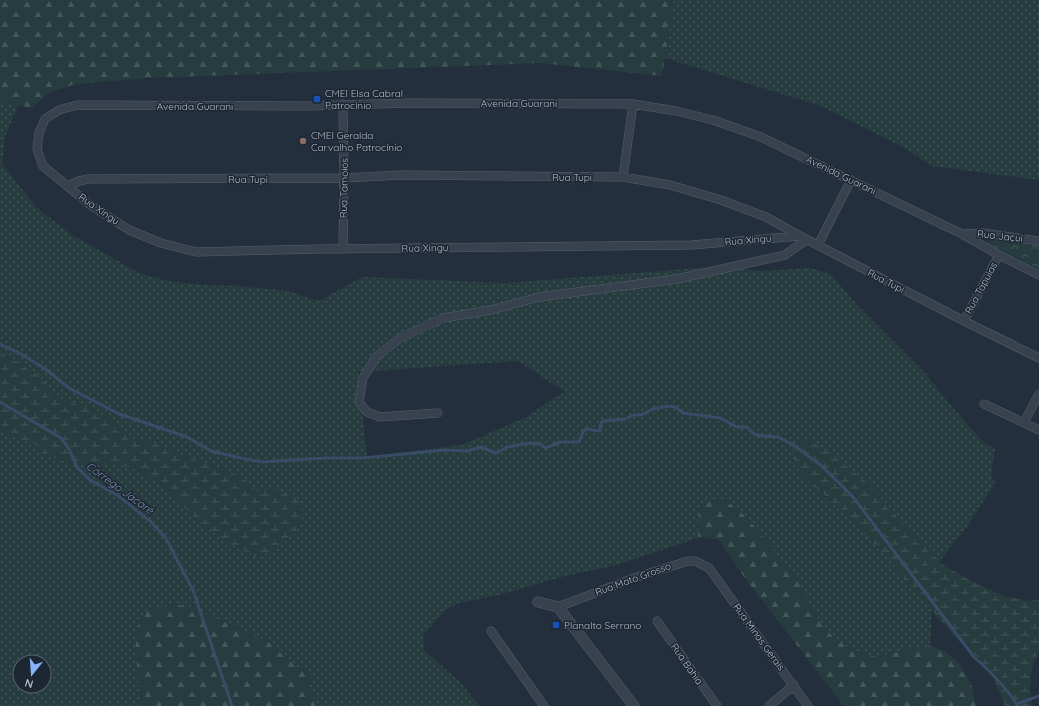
<svg xmlns="http://www.w3.org/2000/svg" width="1039" height="706" viewBox="0 0 1039 706" font-family="Quicksand,sans-serif">
	<style>
		.grass { fill: url(#grass-dots); fill-rule: evenodd }
		.forest { fill: url(#forest-firs) }
		.wetland { fill: url(#wetland-marsh) }
		.park { fill: url(#park-crowns) }
		.lines { fill: none; stroke-linecap: round; stroke-linejoin: round }
		.stream { stroke: #394c67; stroke-width: 3 }
		.minor-casing { stroke: #565f6c; stroke-width: 9 }
		.tertiary-casing { stroke: #565f6c; stroke-width: 11 }
		.minor { stroke: #38414e; stroke-width: 8 }
		.tertiary { stroke: #38414e; stroke-width: 10 }
		.transit-dot { fill: #1a4fb4; stroke: #1d2633; stroke-width: 1.5 }
		.education-dot { fill: #8d6e63; stroke: #1d2633; stroke-width: 1.5 }
		.labels { text-anchor: middle; dominant-baseline: central; stroke-width: 3; stroke-linejoin: round; paint-order: stroke }
		.poi-label { font-size: 10px; fill: #b4bcc9; stroke: #1d2633; text-anchor: start }
		.street-label { font-size: 10px; fill: #b4bcc9; stroke: #1d2633 }
		.water-label { font-size: 11px; font-style: italic; fill: #7c92b1; stroke: #1d2633 }
	</style>
	<defs>
		<pattern id="grass-dots" width="8" height="8" patternUnits="userSpaceOnUse"><rect width="8" height="8" fill="#263c3f"/><path d="M2 2h.1M6 6h.1" fill="none" stroke="#435659" stroke-width="1.8" stroke-linecap="round"/></pattern>
		<pattern id="forest-firs" width="22" height="20" patternUnits="userSpaceOnUse"><rect width="22" height="20" fill="#263c3f"/><path d="M5 1l3.5 6h-7zM16 11l3.5 6h-7z" fill="#435659"/></pattern>
		<pattern id="wetland-marsh" width="20" height="14" patternUnits="userSpaceOnUse"><rect width="20" height="14" fill="#263c3f"/><path d="M1 5h8M5 5V1M11 12h8M15 12V8" fill="none" stroke="#435659"/></pattern>
		<pattern id="park-crowns" width="20" height="18" patternUnits="userSpaceOnUse"><rect width="20" height="18" fill="#263c3f"/><path d="M2 6a3 3 0 1 1 6 0M12 15a3 3 0 1 1 6 0" fill="none" stroke="#435659"/></pattern>
	</defs>
	<rect width="100%" height="100%" fill="#242f3e"/>
	<!-- grass -->
	<path class="grass" d="M674,0H1039V180L931,166L905,148L821,106L665,58Z
		M0,101L18,105L5,137L2,164L36,207L72,235L139,273L168,281L201,285L237,286L288,291L315,300H321L362,277L506,283L713,267L762,271L810,268L830,274L858,306L927,375L947,401L983,442L995,449L991,475L995,483L966,528L939,562L915,537L871,486L852,472L820,493L845,514L890,560L906,583L932,610L930,646L909,649L876,657L849,649L832,636L814,614L795,576L753,525L740,511L725,500L699,507L698,538L613,566L565,576L499,595L459,603L447,609L423,635L424,650L459,681L480,706H316L308,669L298,668L267,641L236,627L186,605L165,606L138,679L142,698L140,706H0V431L38,446L35,450L72,464L113,463L137,470L158,483L199,521L226,542L274,551L298,530L303,512L274,488L261,492L253,488L242,477L177,453L154,442L133,439L103,415L86,406L67,402L51,391L41,377L0,352ZM518,361L565,392L553,398L527,417L461,445L367,457L358,372ZM20,662H44V686H20Z"/>
	<!-- forest -->
	<path class="forest" d="M0,0H674L662,76L541,63L148,78L76,84L48,93L32,108L0,101Z
		M717,498L725,500L740,511L753,525L795,576L815,614L832,636L849,649L876,657L909,649L930,646L945,651L958,662L966,674L972,687L976,706H844L744,577L719,540L703,537L698,538L699,507Z
		M186,605L267,641L298,668L308,669L316,706H140L142,698L138,679L135,637L139,621L147,610L165,606Z"/>
	<!-- wetland -->
	<path class="wetland" d="M0,352L41,377L51,391L67,402L86,406L103,415L133,439L154,442L177,453L242,477L253,488L261,492L274,488L296,496L303,512L298,530L274,551L256,557L226,542L199,521L158,483L137,470L113,463L72,464L35,451L38,446L0,431Z
		M801,440L810,441L829,452L871,486L915,537L944,566L972,581L1002,595L1028,601L1039,600V651L1031,671L1030,687L1032,706H1005L993,676L977,657L959,641L941,621L926,603L906,583L890,560L845,514L800,473L796,466L794,451Z"/>
	<!-- park -->
	<path class="park" d="M989,239L1039,245V269L987,243Z"/>
	<g class="lines">
		<!-- stream -->
		<path class="stream" d="M0,344L21,354L44,368L69,388L119,414L187,437L211,451L245,459L262,462L326,458H363L444,450L467,451L481,447L493,452L497,453L507,447L530,443L540,444L546,448L560,442H579L583,432L586,429L600,431L601,423L603,421L625,419L634,415H641L653,409L669,406L675,407L683,413L720,418L737,427H747L754,434L761,436L778,437L792,444L822,466L853,497L974,657C991,672 1006,687 1018,706
			M0,402L61,438L69,449L77,467L90,480L117,495L150,521L165,537L193,590L232,706
			M1017,704L1039,696"/>
		<defs>
			<path id="minor" d="M623,177L633,104
				M67,186L79,181L88,179L344,178L401,175L623,177L670,185L721,200L766,217L800,236L964,321L1039,358
				M963,234L983,233L1039,241
				M800,236L691,245L320,249L196,252L161,243L129,230L89,204L43,166L37,149L39,133L45,119L59,110L77,105L309,106L408,103L633,104L676,111L713,120L761,137L962,234L999,255L1039,275
				M818,245L851,180
				M343,249L344,178L343,104
				M964,321L999,255
				M984,404L1039,430
				M438,413L380,417L367,412L359,402L363,378L377,356L400,338L443,318L491,310L539,297L677,279L785,255L806,240
				M1024,422L1039,394
				M558,607L637,577L688,561H695L709,568L808,706
				M657,621L717,706
				M491,631L544,706
				M769,706L794,685"/>
			<path id="tertiary" d="M538,602L558,607L634,706"/>
		</defs>
		<!-- minor casing -->
		<use href="#minor" class="minor-casing"/>
		<!-- tertiary casing -->
		<use href="#tertiary" class="tertiary-casing"/>
		<!-- minor -->
		<use href="#minor" class="minor"/>
		<!-- tertiary -->
		<use href="#tertiary" class="tertiary"/>
	</g>
	<!-- markers -->
	<g class="transit-dot">
		<rect x="313" y="95" width="8" height="8" rx="2"/>
		<rect x="552" y="621" width="8" height="8" rx="2"/>
	</g>
	<circle class="education-dot" cx="303" cy="141" r="4"/>
	<g class="labels">
		<!-- poi labels -->
		<g class="poi-label">
			<text x="325" y="93">CMEI Elsa Cabral<tspan x="325" dy="12">Patrocínio</tspan></text>
			<text x="311" y="135">CMEI Geralda<tspan x="311" dy="12">Carvalho Patrocínio</tspan></text>
			<text x="564" y="625">Planalto Serrano</text>
		</g>
		<!-- street labels -->
		<g class="street-label">
			<text x="519" y="103">Avenida Guarani</text>
			<text x="195" y="106">Avenida Guarani</text>
			<text transform="translate(841 175) rotate(26)">Avenida Guarani</text>
			<text x="572" y="177">Rua Tupi</text>
			<text x="248" y="179">Rua Tupi</text>
			<text transform="translate(344 188) rotate(-89)">Rua Tamoios</text>
			<text transform="translate(99 209) rotate(35)">Rua Xingu</text>
			<text transform="translate(1000 236) rotate(6)">Rua Jaçuí</text>
			<text transform="translate(748 240) rotate(-5)">Rua Xingu</text>
			<text transform="translate(425 248) rotate(-1)">Rua Xingu</text>
			<text transform="translate(886 281) rotate(27)">Rua Tupi</text>
			<text transform="translate(981 288) rotate(-62)">Rua Tapuias</text>
			<text transform="translate(633 579) rotate(-20)">Rua Mato Grosso</text>
			<text transform="translate(759 637) rotate(54)">Rua Minas Gerais</text>
			<text transform="translate(687 664) rotate(55)">Rua Bahia</text>
		</g>
		<!-- water labels -->
		<g class="water-label">
			<text transform="translate(120 488) rotate(36)">Córrego Jacaré</text>
		</g>
	</g>
	<!-- north arrow -->
	<g transform="translate(32 674) rotate(197)"><circle r="19" fill="#1d2633" stroke="#59626f"/>
	<path d="M0-3L7 15L0 10L-7 15Z" fill="#8ab4f8"/>
	<text y="-6" font-size="11" font-weight="bold" text-anchor="middle" fill="#b4bcc9">N</text>
	</g>
</svg>
